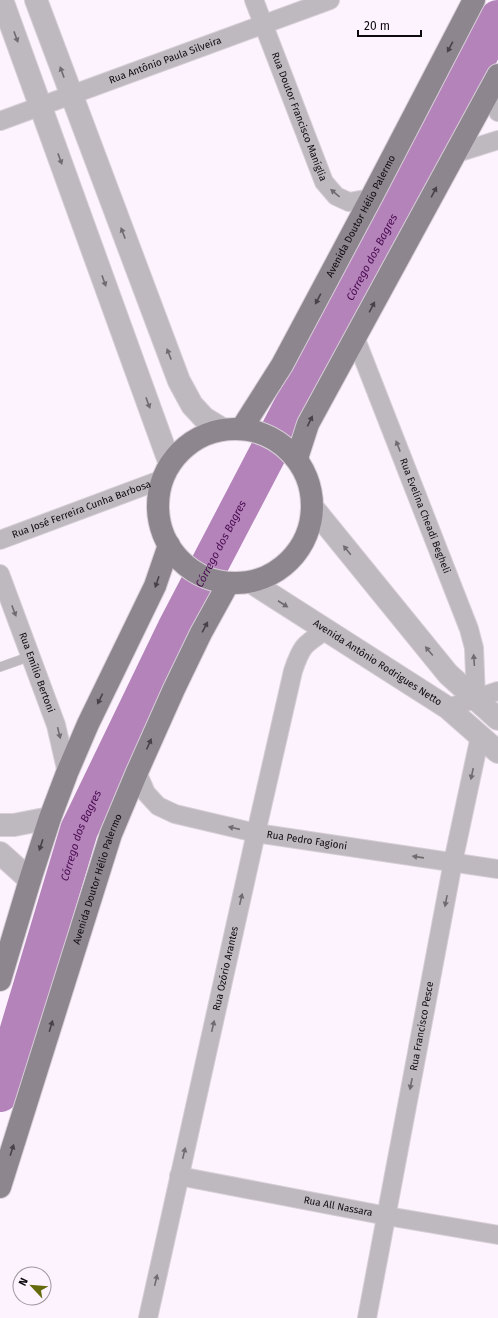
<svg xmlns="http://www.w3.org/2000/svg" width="498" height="1318" viewBox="0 0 498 1318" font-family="'Fira Sans',sans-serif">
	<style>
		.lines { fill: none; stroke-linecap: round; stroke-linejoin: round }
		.river { stroke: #b483ba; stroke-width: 38 }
		.service-casing { stroke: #d7ced8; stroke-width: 10 }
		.minor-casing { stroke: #d7ced8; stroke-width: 20 }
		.tertiary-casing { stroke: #d7ced8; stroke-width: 24 }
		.primary-casing { stroke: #d7ced8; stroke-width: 24 }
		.service { stroke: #beb9be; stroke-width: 9 }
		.minor { stroke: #beb9be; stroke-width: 18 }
		.tertiary { stroke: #beb9be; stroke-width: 22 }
		.primary { stroke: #8d868e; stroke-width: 22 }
		.oneway { fill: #6f6b6f }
		.oneway2 { fill: #474248 }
		.labels { text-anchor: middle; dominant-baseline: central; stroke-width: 3; stroke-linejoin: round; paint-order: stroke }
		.street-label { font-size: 10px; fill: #0e0b0f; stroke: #fdf3fe }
		.water-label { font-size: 11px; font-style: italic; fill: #490a51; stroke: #fdf3fe }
	</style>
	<rect width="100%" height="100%" fill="#fdf3fe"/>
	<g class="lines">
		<!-- river -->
		<path class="river" id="s1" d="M0,1093L79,830L177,627L304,384L498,19"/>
		<defs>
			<path id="service" d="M0,667L31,656"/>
			<g id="minor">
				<path id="s2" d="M254,0L324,182L336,196L349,202L371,198"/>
				<path d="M490,90L498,112"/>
				<path id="s3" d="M0,121L330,0"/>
				<path d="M454,154L498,140"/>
				<path id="s4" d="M355,337L469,629L474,648L476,699"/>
				<path id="s5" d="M0,540L163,479"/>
				<path id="s6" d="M0,574L56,725L67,773"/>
				<path d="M448,708L498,691"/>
				<path id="s7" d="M137,772L146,793L158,806L175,814L256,833L498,869"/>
				<path id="s8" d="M179,1176L387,1216L498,1235"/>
				<path id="s9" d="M148,1318L256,833L293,671C301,647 304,644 325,631"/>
				<path id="s10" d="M367,1318L453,862L480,736"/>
			</g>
			<g id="tertiary">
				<path d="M2,0L170,464"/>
				<path d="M36,0L179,381L192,405L204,418L222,429"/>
				<path d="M313,508L448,674L498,719"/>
				<path id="s11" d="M251,582L448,708L498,752"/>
				<path d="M0,825H14L50,818"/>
				<path d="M0,853L30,880"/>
			</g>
			<g id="primary">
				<path id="s12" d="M242,428L282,365L371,198L474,0"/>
				<circle cx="235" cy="506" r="77"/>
				<path d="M297,458L308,424L498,75"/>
				<path d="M0,980L30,880L50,818L67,773L88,724L155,586L169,545"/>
				<path id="s13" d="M0,1187L111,834L137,772L174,689L201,633L228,584"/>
			</g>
		</defs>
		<!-- service casing -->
		<use href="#service" class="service-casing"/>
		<!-- minor casing -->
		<use href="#minor" class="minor-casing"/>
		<!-- tertiary casing -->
		<use href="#tertiary" class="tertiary-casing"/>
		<!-- primary casing -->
		<use href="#primary" class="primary-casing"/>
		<!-- service -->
		<use href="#service" class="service"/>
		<!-- minor -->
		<use href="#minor" class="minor"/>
		<!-- tertiary -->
		<use href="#tertiary" class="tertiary"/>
		<!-- primary -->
		<use href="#primary" class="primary"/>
	</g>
	<!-- one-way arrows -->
	<defs><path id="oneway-solid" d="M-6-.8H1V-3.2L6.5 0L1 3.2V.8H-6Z"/></defs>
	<g class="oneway">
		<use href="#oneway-solid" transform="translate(16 37) rotate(70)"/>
		<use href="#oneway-solid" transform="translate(62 72) rotate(-110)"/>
		<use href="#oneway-solid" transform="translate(60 159) rotate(70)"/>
		<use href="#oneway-solid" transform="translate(335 193) rotate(-140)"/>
		<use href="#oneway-solid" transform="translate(123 233) rotate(-111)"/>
		<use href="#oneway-solid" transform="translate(104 281) rotate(70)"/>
		<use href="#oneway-solid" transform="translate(169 354) rotate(-111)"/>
		<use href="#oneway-solid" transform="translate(148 403) rotate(70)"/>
		<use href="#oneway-solid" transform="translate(398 446) rotate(-111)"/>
		<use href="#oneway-solid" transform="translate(347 550) rotate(-129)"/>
		<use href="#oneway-solid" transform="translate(283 604) rotate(33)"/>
		<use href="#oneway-solid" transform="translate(14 611) rotate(69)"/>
		<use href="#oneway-solid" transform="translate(429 651) rotate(-130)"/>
		<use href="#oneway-solid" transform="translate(474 660) rotate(-94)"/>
		<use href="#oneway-solid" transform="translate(59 733) rotate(76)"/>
		<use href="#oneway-solid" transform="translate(472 774) rotate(102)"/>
		<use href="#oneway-solid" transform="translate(234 828) rotate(-167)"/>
		<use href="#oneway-solid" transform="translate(418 857) rotate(-172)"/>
		<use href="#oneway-solid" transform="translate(241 899) rotate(-77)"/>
		<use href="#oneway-solid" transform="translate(446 901) rotate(101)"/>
		<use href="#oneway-solid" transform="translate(213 1026) rotate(-77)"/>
		<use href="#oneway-solid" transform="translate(411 1084) rotate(101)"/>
		<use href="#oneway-solid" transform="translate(184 1153) rotate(-77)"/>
		<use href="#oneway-solid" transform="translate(156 1280) rotate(-77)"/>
	</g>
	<g class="oneway2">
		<use href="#oneway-solid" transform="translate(450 47) rotate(118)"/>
		<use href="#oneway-solid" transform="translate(434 192) rotate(-62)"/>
		<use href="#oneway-solid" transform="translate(318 299) rotate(118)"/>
		<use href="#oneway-solid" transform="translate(372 307) rotate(-62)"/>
		<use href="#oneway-solid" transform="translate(310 421) rotate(-64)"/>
		<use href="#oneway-solid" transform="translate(157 582) rotate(109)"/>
		<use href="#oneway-solid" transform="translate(205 627) rotate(-62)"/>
		<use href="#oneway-solid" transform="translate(100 699) rotate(116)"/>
		<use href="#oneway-solid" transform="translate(149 744) rotate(-66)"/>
		<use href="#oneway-solid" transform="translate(41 845) rotate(108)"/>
		<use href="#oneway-solid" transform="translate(51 1026) rotate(-73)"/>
		<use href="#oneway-solid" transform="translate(12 1150) rotate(-72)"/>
	</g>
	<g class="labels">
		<!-- street labels -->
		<g class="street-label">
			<text stroke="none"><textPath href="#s3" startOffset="176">Rua Antônio Paula Silveira</textPath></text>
			<text stroke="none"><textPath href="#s2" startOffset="125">Rua Doutor Francisco Maníglia</textPath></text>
			<text stroke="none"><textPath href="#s12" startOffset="243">Avenida Doutor Hélio Palermo</textPath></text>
			<text stroke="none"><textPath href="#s5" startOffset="87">Rua José Ferreira Cunha Barbosa</textPath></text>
			<text stroke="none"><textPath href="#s4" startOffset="192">Rua Evelina Cheadi Begheli</textPath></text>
			<text stroke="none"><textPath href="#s11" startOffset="150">Avenida Antônio Rodrigues Netto</textPath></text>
			<text stroke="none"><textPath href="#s6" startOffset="105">Rua Emílio Bertoni</textPath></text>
			<text stroke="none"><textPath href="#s7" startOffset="194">Rua Pedro Fagioni</textPath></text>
			<text stroke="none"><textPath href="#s13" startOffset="323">Avenida Doutor Hélio Palermo</textPath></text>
			<text stroke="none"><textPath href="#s9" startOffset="358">Rua Ozório Arantes</textPath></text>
			<text stroke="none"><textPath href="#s10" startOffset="297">Rua Francisco Pesce</textPath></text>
			<text stroke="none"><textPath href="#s8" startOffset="162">Rua All Nassara</textPath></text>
		</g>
		<!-- water labels -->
		<g class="water-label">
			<text stroke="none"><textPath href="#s1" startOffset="918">Córrego dos Bagres</textPath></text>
			<text stroke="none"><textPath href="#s1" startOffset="594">Córrego dos Bagres</textPath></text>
			<text stroke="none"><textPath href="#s1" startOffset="270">Córrego dos Bagres</textPath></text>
		</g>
	</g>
	<!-- north arrow -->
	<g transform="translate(32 1286) rotate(296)"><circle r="19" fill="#fdf3fe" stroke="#9d969e"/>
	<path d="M0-3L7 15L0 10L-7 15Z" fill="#656a0c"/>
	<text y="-6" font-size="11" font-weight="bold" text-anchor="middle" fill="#0e0b0f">N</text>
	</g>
	<!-- scale -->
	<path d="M358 30v6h63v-6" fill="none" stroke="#0e0b0f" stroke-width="2"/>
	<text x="364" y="30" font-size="12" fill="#0e0b0f" stroke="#fdf3fe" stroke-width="3" paint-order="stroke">20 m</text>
</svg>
